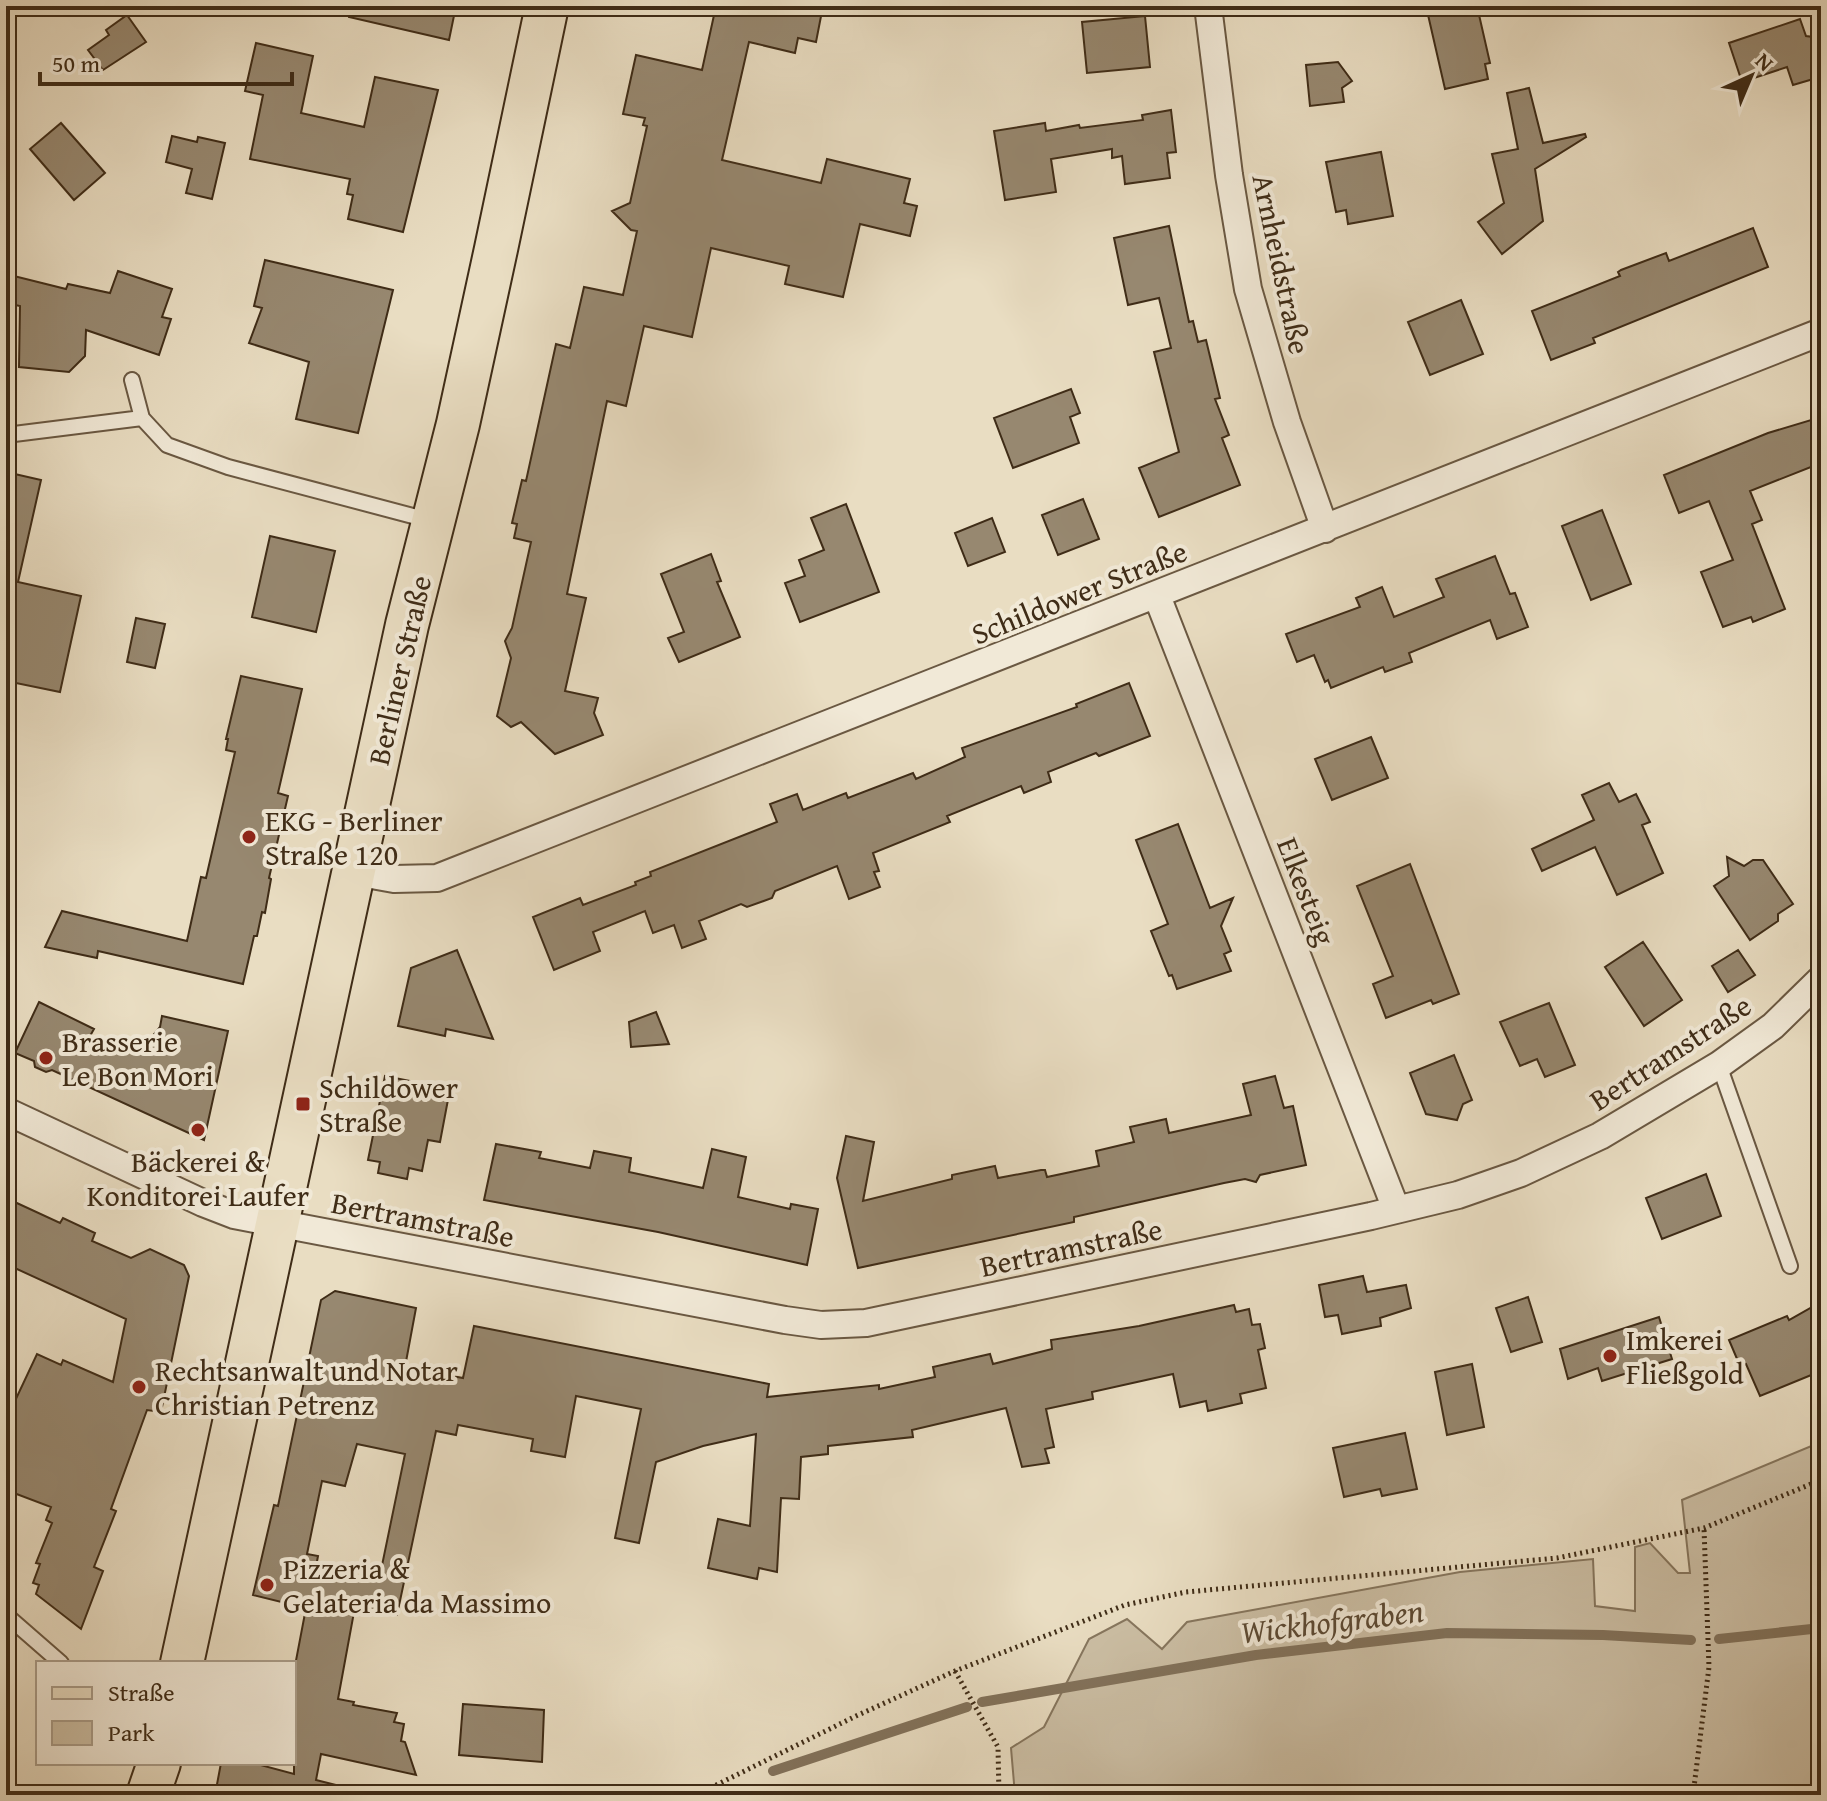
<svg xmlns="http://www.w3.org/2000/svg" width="1827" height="1801" viewBox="0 0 1827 1801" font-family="'Gentium Book Plus',serif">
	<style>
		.green { fill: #ccbfa5; stroke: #86765e; stroke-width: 2 }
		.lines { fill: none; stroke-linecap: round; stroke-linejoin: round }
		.stream { stroke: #82725b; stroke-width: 10 }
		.building { fill: #978870; stroke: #3f2c17; stroke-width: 2; fill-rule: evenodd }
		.lane-casing { stroke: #6a5842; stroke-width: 18 }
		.street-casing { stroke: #6a5842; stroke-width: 30 }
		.primary-casing { stroke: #3f2c17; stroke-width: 46 }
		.path { stroke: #3f2c17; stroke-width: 5; stroke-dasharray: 2 4; stroke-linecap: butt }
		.lane { stroke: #f1e9d7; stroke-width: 14 }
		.street { stroke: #f1e9d7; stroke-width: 26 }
		.primary { stroke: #e9ddc2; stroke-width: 42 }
		.poi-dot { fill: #8f2418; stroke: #f1e9d7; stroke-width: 3 }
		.labels { text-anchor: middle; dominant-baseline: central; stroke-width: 8; stroke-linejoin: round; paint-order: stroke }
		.street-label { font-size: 30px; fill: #3f2c17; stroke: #f1e9d7 }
		.poi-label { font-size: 30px; fill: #3f2c17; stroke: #f1e9d7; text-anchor: start }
		.water-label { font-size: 32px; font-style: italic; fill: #5b4933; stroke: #f1e9d7 }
	</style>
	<rect width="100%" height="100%" fill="#e9ddc2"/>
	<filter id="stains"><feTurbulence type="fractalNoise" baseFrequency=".0025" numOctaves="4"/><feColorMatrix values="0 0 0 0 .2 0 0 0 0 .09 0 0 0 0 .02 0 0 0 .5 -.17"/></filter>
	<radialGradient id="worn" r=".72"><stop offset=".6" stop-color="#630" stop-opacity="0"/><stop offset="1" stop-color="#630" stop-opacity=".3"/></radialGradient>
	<!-- green -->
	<path class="green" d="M1821,1442V1795H1015L1011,1748L1044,1727L1089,1639L1127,1619L1162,1649L1187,1622L1460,1572L1593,1559L1595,1606L1635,1611V1547L1650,1543L1678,1573H1690L1682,1500Z"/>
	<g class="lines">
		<!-- stream -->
		<path class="stream" d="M1719,1639L1821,1628
			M982,1702L1256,1655L1447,1633L1603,1635L1691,1640
			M773,1771L967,1707"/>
	</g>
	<!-- building -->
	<path class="building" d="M350,6H456L449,40L349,17Z
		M716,6H823L816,42L798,38L795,53L749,42L722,160L821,183L827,159L910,179L904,203L917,206L910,236L860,224L843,297L785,284L789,266L711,248L692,337L644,326L626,406L607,401L567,594L586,598L565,691L598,698L594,713L603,735L555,754L521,722L511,727L497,716L511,658L505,641L512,628L531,542L514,538L517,524L512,523L522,480L526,481L556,344L570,348L584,287L623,295L637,231L631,230L612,211L630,203L647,126L643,125L645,118L623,114L636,55L702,70Z
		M1426,6H1477L1490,63L1485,64L1488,79L1445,89Z
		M127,15L146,42L103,70L88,50L109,35L106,30Z
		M1145,16L1150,67L1087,73L1082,22Z
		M1800,19L1806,36L1813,37L1818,53L1813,57L1820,77L1793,85L1787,67L1742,82L1729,43Z
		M256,43L313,56L301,113L364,127L375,77L438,90L403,232L348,219L353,195L347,194L350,179L250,159L263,95L245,91Z
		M1338,62L1352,81L1342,88L1344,102L1310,106L1306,65Z
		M1529,88L1543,143L1585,134L1586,137L1535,169L1543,221L1502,254L1478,222L1504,203L1492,154L1518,149L1507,93Z
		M1171,110L1176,152L1167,153L1170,178L1125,184L1122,156L1112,158V149L1051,159L1056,192L1005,200L994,131L1045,123L1046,131L1079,125L1080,128L1143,120L1142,115Z
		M61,123L105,173L74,200L30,149Z
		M172,136L197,142L198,137L225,143L212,199L186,193L192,169L166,162Z
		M1381,152L1393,216L1348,224L1346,210L1336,212L1326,162Z
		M1169,226L1189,322L1193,321L1198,342L1206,340L1220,398L1215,399L1229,435L1222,438L1240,485L1159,517L1139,468L1179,452L1154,352L1171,348L1159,298L1128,305L1114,238Z
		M1753,228L1768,267L1593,338L1595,343L1551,360L1532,311L1620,276L1618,272L1621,270L1666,253L1669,261Z
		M265,260L393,290L358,433L296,419L309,362L249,343L262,308L254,306Z
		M118,271L172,289L162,317L171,319L159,355L86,330L85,356L69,372L19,367L20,306L6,303V274L66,289L68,284L110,293Z
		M1461,300L1483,354L1430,375L1408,322Z
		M1071,389L1080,413L1070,417L1079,443L1013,468L994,418Z
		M1821,417V463L1750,491L1762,520L1752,524L1785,609L1753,622L1751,617L1723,627L1701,572L1733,560L1709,501L1679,513L1664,475L1768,433Z
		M6,472L41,480L18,582L81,596L60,692L6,681Z
		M1083,499L1099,539L1058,555L1042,515Z
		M846,504L879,592L800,622L785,583L805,576L799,560L824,550L811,518Z
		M1602,510L1631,584L1591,600L1562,526Z
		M992,518L1005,552L968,566L955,533Z
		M270,536L335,551L316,632L252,617Z
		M711,554L721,581L717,582L740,637L679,662L668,638L684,632L661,574Z
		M1495,556L1510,594L1515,593L1528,627L1497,639L1490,620L1409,653L1412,662L1385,672L1383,667L1331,688L1328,680L1325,682L1314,655L1297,662L1286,634L1360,607L1356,598L1382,587L1394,617L1444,597L1436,579Z
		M136,618L165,624L155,668L127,662Z
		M241,676L302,689L278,793L288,796L269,878L271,879L265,913L262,912L257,936H254L243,984L98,951L97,958L45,947L62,911L187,941L201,877L206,878L235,752L226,750L228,739H226Z
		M1129,683L1150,736L1099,756L1096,753L1048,772L1051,782L1024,793L1021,786L947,816L950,822L873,853L879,871L874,872L880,887L849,899L837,866L775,891L772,898L747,907L741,904L699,921L706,939L682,948L674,925L653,933L645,911L593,932L600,951L554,970L533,917L580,898L583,905L636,885L635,882L651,876L650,872L777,822L770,804L797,794L803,810L846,793L848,798L913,773L916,779L965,757L962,748L1077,707L1076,704Z
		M1371,737L1388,778L1332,800L1315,759Z
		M1609,783L1619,802L1636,794L1650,822L1642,825L1663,873L1617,895L1595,847L1542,871L1532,849L1594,820L1582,795Z
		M1178,824L1210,908L1233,898L1221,926L1231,951L1224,954L1231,971L1177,989L1172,975L1169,976L1151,931L1168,924L1136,840Z
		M1727,857L1744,866L1753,860H1763L1793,904L1778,914V921L1750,940L1714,886L1729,876Z
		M1410,864L1459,994L1433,1004L1431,1000L1386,1018L1373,984L1393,976L1357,886Z
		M1643,942L1682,1000L1644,1026L1605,967Z
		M457,950L493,1039L446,1029L445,1036L398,1026L411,968Z
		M1738,950L1755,975L1728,992L1712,966Z
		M39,1002L94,1029L90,1036L138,1054L160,1027L162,1016L228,1031L204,1140L52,1070L46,1072L35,1067L34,1061L15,1053Z
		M1549,1003L1575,1065L1545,1077L1537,1059L1520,1066L1500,1022Z
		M656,1012L669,1044L631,1047L629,1022Z
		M1454,1055L1472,1100L1463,1104L1457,1120L1426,1114L1410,1073Z
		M385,1076L450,1089L440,1142L428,1140L422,1171L409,1168L407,1179L378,1173L380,1162L368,1160Z
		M1275,1076L1284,1108L1293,1106L1306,1165L1260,1175L1256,1182L1245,1179L1224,1183L1074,1217V1222L858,1268L837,1178L846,1136L874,1142L863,1201L952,1179V1175L995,1166L998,1178L1041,1170H1045L1047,1177L1099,1166L1096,1151L1134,1142L1130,1127L1166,1119L1169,1133L1251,1115L1243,1084Z
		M496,1144L541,1152L539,1158L590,1168L594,1151L631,1158L629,1172L703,1188L712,1149L746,1157L738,1197L790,1209L791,1204L818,1209L807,1265L658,1232L484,1200Z
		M1706,1174L1721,1216L1662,1239L1646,1198Z
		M6,1198L60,1223L63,1218L95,1233L92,1241L131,1258L150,1249L184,1265L189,1276L161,1412L147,1410L111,1509L116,1511L94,1567L103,1571L81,1629L36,1594L39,1585L33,1583L40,1564L36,1563L52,1523L46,1520L51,1507L6,1490V1420L37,1354L61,1365L63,1360L113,1382L126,1319L6,1264Z
		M1363,1276L1367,1292L1406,1285L1411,1308L1380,1318L1381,1326L1342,1334L1338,1315L1325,1317L1319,1285Z
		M335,1291L416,1308L405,1367L463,1378L474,1326L769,1384L767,1397L879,1385V1389L935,1377L933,1367L990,1354L993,1364L1052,1349L1051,1340L1139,1326L1234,1305L1236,1312L1249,1309L1252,1325L1260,1324L1265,1348L1258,1350L1266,1388L1240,1394L1242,1403L1208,1411L1206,1401L1180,1407L1173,1374L1092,1392L1093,1399L1046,1409L1054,1447L1045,1449L1049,1463L1022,1467L1006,1408L912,1430L913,1437L828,1446V1454L801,1457L799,1499L781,1498L777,1572L759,1568L757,1579L708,1568L718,1519L750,1526L756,1434L703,1446L656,1462L639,1543L615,1538L641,1409L576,1396L565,1457L531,1451L533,1439L458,1425L456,1435L436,1431L397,1615L354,1612L338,1699L354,1702L353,1705L397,1713L394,1722L404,1724L401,1741L405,1742L416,1775L321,1754L316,1780L340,1786L339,1795H215L221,1763H253L294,1774V1671L306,1608L253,1595L274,1505L278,1506L321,1300ZM357,1444L405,1454L379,1580L315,1572L318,1556L307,1554L322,1481L345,1486Z
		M1528,1297L1542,1342L1511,1352L1496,1308Z
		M1821,1302V1371L1760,1396L1746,1364L1740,1366L1729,1340L1787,1316L1789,1320Z
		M1659,1317L1672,1359L1602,1381L1598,1368L1568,1379L1560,1349Z
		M1472,1364L1484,1427L1447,1435L1435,1372Z
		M1405,1433L1417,1489L1382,1496L1380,1489L1344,1497L1333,1448Z
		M463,1704L544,1710L542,1762L459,1755Z"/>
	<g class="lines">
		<defs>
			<path id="lane" d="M132,380L142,418L167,445L228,467L428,520
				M6,435L142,418
				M1719,1065L1790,1266
				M6,1615L61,1663"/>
			<path id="street" d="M1208,6L1229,175L1248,289L1287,422L1325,529
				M1157,596L1396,1209
				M355,872L394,879L437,878L1821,332
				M6,1111L203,1203L234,1215L785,1320L821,1325L866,1323L1371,1216L1458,1195L1521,1173L1600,1136L1719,1065L1773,1026L1821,979"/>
			<path id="primary" d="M182,1663L407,625L458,424L496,249L547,6
				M148,1795L159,1763"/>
		</defs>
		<!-- lane casing -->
		<use href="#lane" class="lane-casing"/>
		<!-- street casing -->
		<use href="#street" class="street-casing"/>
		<!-- primary casing -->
		<use href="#primary" class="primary-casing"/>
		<!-- path -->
		<path class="path" d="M955,1671L998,1747L999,1795
			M501,1795L706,1790L856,1716L955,1671L1125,1605L1186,1592L1557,1558L1704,1528L1821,1480
			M1693,1795L1709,1667L1704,1528"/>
		<!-- lane -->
		<use href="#lane" class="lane"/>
		<!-- street -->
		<use href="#street" class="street"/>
		<!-- primary -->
		<use href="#primary" class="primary"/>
	</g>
	<!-- markers -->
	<g class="poi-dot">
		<circle cx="249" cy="837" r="8"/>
		<circle cx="46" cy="1058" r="8"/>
		<rect x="295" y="1096" width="16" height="16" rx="4"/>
		<circle cx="198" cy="1130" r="8"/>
		<circle cx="1610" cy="1356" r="8"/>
		<circle cx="139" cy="1387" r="8"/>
		<circle cx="267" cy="1585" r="8"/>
	</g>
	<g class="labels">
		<!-- street labels -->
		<g class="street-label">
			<text transform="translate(1282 264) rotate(78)">Arnheidstraße</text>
			<text transform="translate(1079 592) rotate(-22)">Schildower Straße</text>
			<text transform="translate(399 670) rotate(-77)">Berliner Straße</text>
			<text transform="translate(1307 891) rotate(69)">Elkesteig</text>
			<text transform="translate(1670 1052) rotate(-33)">Bertramstraße</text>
			<text transform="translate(423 1219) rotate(11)">Bertramstraße</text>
			<text transform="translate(1071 1247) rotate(-12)">Bertramstraße</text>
		</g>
		<!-- poi labels -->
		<g class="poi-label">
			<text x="265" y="820">EKG - Berliner<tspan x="265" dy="34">Straße 120</tspan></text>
			<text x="62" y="1041">Brasserie<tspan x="62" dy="34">Le Bon Mori</tspan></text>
			<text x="319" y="1087">Schildower<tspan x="319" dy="34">Straße</tspan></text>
			<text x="198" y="1161" text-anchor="middle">Bäckerei &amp;<tspan x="198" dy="34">Konditorei Laufer</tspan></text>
			<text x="1626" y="1339">Imkerei<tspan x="1626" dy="34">Fließgold</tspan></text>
			<text x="155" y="1370">Rechtsanwalt und Notar<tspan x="155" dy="34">Christian Petrenz</tspan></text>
			<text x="283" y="1568">Pizzeria &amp;<tspan x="283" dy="34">Gelateria da Massimo</tspan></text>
		</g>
		<!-- water labels -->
		<g class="water-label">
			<text transform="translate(1332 1621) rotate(-7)">Wickhofgraben</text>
		</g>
	</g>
	<!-- margin -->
	<rect width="1827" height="1801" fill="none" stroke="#e9ddc2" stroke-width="32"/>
	<rect x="8" y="8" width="1811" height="1785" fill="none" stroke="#3f2c17" stroke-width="4"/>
	<rect x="16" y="16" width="1795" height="1769" fill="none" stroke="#3f2c17" stroke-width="2"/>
	<!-- legend -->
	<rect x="36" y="1661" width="260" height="104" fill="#f1e9d7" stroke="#aa9d8a" stroke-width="2"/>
	<rect x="52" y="1687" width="40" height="12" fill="#e9ddc2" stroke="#aa9d8a" stroke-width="2"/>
	<text x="108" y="1701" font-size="24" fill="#3f2c17">Straße</text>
	<rect x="52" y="1721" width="40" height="24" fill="#ccbfa5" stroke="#aa9d8a" stroke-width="2"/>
	<text x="108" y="1741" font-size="24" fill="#3f2c17">Park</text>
	<!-- north arrow -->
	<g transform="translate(1751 76) rotate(44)" stroke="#f1e9d7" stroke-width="6" paint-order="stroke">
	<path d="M0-6L14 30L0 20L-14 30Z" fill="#3f2c17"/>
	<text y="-12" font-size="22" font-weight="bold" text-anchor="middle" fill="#3f2c17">N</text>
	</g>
	<!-- scale -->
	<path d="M40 72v12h252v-12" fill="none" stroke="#3f2c17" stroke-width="4"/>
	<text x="52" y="72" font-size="24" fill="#3f2c17" stroke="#f1e9d7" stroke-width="6" paint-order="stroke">50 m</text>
	<rect width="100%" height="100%" filter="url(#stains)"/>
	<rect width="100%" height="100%" fill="url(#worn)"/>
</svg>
